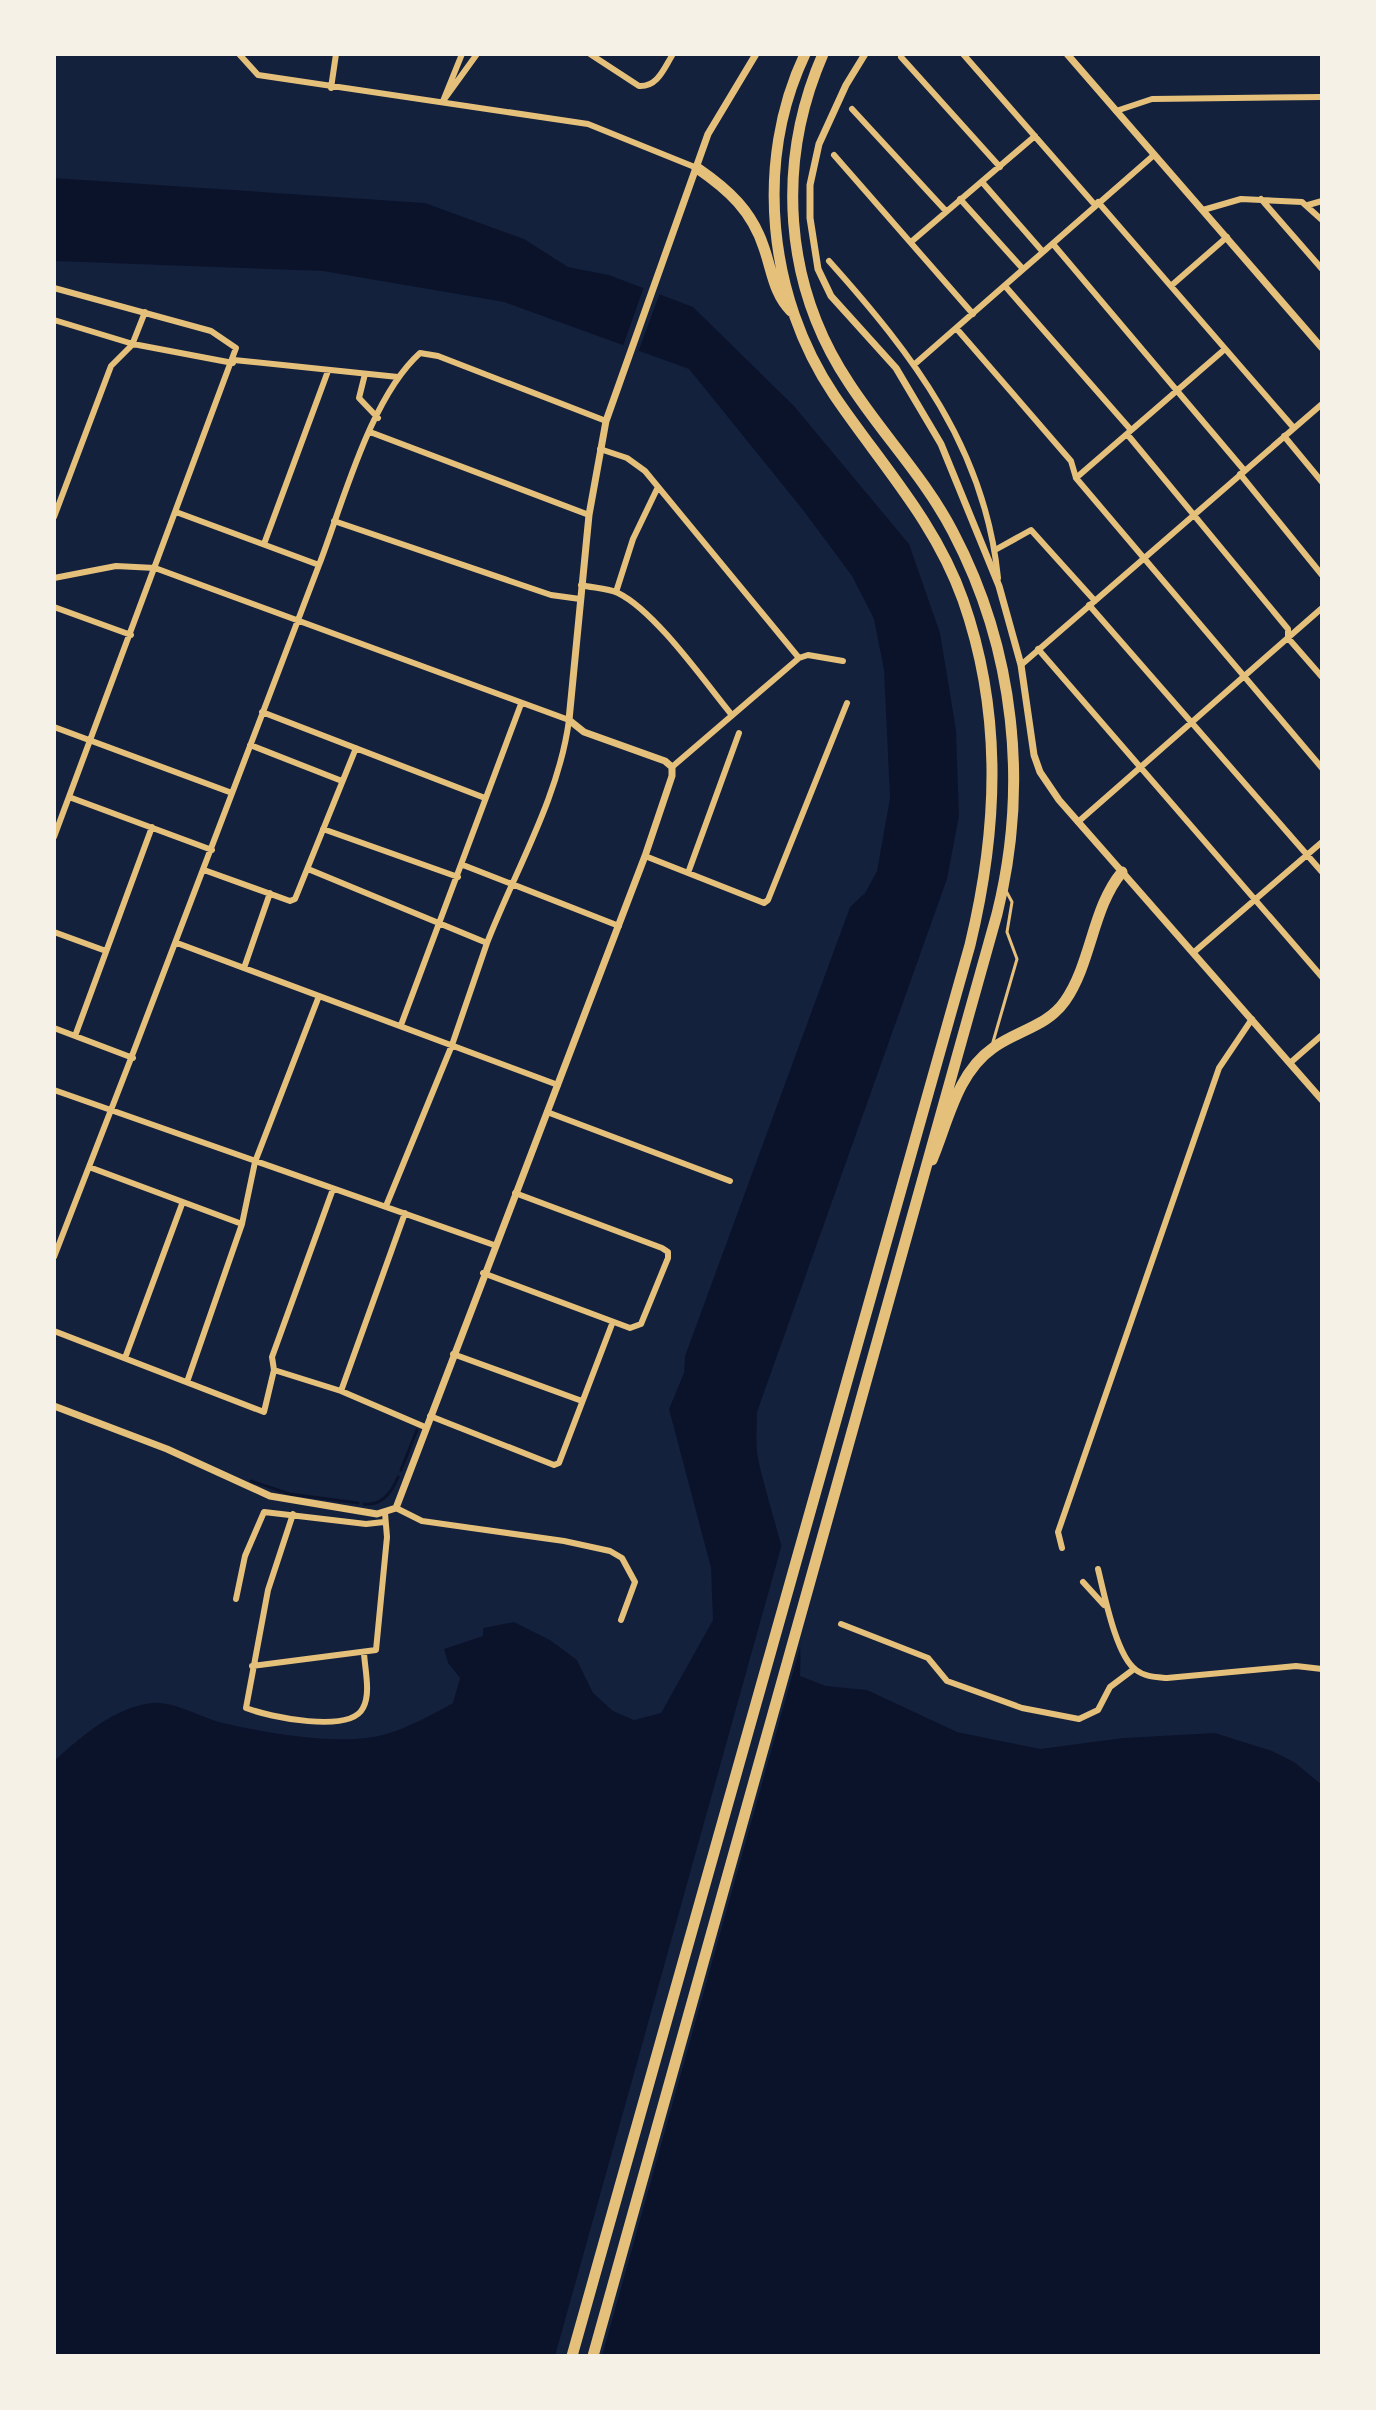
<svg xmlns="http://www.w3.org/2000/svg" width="1376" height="2410" viewBox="0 0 1376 2410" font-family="'Public Sans',sans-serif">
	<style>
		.water { fill: #0b132b }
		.pier { fill: #14213d }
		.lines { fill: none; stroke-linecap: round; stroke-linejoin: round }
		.stream { stroke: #0b132b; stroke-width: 3 }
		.service { stroke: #e5c07b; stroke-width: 3 }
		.minor { stroke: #e5c07b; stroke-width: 6 }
		.tertiary { stroke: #e5c07b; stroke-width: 7 }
		.motorway { stroke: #e5c07b; stroke-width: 11 }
	</style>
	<rect width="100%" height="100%" fill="#14213d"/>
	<!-- water -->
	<path class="water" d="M54,178L425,203L524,239L568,267L609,275L693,307L794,406L909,544L940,633L956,730L959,816L947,879L757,1412C757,1429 755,1447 759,1463C775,1532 805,1604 800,1676L826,1686L867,1690L957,1732L1040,1749L1123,1738L1215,1733L1272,1751L1294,1762L1322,1785V2356H54V1761C81,1737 114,1707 152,1703C175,1701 201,1718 223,1723C267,1733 343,1747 386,1734C410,1727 431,1715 453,1703L460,1678L448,1663L444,1649L483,1636V1628L514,1622L550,1640L577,1660L593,1693L613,1711L634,1720L661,1713L713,1620L711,1568L669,1409L684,1373L685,1356L850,907L865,893L877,871L890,798L884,670L874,619L852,576L803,510L689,369L504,302L323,271L54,261Z"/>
	<!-- pier -->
	<path class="pier" d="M645,284L661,290L637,355L622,349Z
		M784,1537L804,1633L602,2356H555Z"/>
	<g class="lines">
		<!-- stream -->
		<path class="stream" d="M401,1470L417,1430
			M251,1481L290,1494L358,1503
			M364,1504C382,1506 392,1492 398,1477"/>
		<!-- service -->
		<path class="service" d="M993,1042L1017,959L1007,932L1012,902L1005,889"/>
		<!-- minor -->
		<path class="minor" d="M239,54L258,75L588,124L697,168
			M462,54L443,101L477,54
			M590,54L639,86C658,87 664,68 673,54
			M963,54L1095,205
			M901,57L1000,167
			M331,88L336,54
			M852,109L945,210
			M1116,111L1152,99L1322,97
			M834,155L973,314
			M982,182L1043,252
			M960,199L1023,269
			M1261,199L1322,269
			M1098,202L1293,427
			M1308,205L1322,201
			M1203,210L1241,199L1302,202L1322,220
			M911,242L1035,136
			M1053,244L1244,470
			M829,261C913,355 985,448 998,578
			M1172,285L1227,237
			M1005,286L1131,430
			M54,288L211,331L236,348L54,837
			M54,320L133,344L233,363
			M956,328L1071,461L1076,478L1322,768
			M234,360L398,377
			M916,363L1154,155
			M365,374L359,398L378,418
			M370,432L589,515
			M1127,434L1288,629V638L1322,677
			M1284,436L1322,482
			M600,449L627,458L645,471L799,658
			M1240,474L1322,575
			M1076,478L1225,349
			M176,512L319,565
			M54,517L111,366L132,345L145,312
			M334,521L551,595L580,599
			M264,544L328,371
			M995,550L1031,530L1095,601
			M54,578L116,566L155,568L569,720C559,797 515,871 487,943
			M581,585C593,588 607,588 618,593C655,611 704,681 731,714
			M616,592L633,539L657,489
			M1089,605L1322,872
			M54,607L131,635
			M1038,649L1322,977
			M1021,665L1322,404
			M262,712L485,798
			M54,727L232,793
			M250,745L342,781
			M672,767L799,658L808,655L843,661
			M69,797L212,850
			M1078,822L1322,608
			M323,829L458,877
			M645,856L764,903L768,900L847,703
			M463,865L619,926
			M308,869L487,943L452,1045L386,1206
			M204,870L290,901L295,899L356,748
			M688,873L739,733
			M54,932L106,951
			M177,943L558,1085
			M1193,953L1322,842
			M244,968L270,893
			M401,1025L521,704
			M54,1028L133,1058
			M75,1036L152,827
			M1290,1063L1322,1035
			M54,1090L494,1245
			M547,1112L730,1181
			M89,1167L242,1224
			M54,1257C144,1027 231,796 319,565C343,503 370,398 420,353L438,356L606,421
			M483,1273L630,1328L641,1324L668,1258V1252L662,1248L515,1193
			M54,1331L264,1412L274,1370L341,1391L425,1427
			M453,1354L582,1401
			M125,1358L182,1204
			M274,1370L272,1357L333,1189
			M187,1382L242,1224L255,1162L319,996
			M341,1391L405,1213
			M430,1416L554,1465L559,1463L612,1324
			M396,1508L422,1521L564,1541L610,1551L622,1558L635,1582L621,1620
			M293,1514L268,1590L246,1708C269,1717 350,1734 363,1708C371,1694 365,1670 364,1653
			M1062,1548L1058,1532L1219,1068L1252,1019
			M1098,1569C1104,1593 1116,1656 1136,1670C1145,1677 1156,1677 1167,1678L1296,1666L1322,1669
			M1083,1582L1104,1605
			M236,1599L245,1556L264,1512L366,1524L384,1522
			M841,1624L928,1658L947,1681L1022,1708L1079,1719L1098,1710L1110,1687L1134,1669
			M252,1666L376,1650L387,1537L385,1513"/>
		<!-- tertiary -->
		<path class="tertiary" d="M865,54L846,85L819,144L810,185V218L818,269L831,296L896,368L941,444L999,586L1021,665L1034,755L1040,772L1059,800L1322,1100
			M1067,54L1322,348
			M54,1406L167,1449L270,1496L377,1514L396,1508L645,856L672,776V767L665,761L584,732L569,720L589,515L606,421L708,134L756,54"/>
		<!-- motorway -->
		<path class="motorway" d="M697,168C729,190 752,211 764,248C772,271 774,294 791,311
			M932,1160C948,1122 957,1073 993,1048C1016,1031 1048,1026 1065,1001C1092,962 1092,908 1122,872
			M572,2356L970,945C998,829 1003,714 963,600C935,521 880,463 834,395C768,297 754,162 805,54
			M593,2356L997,914C1029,786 1015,650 953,532C925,478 882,434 849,383C783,284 776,162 823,54"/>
	</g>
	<!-- border -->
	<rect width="1376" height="2410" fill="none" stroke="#f6f1e7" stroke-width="112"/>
</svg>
